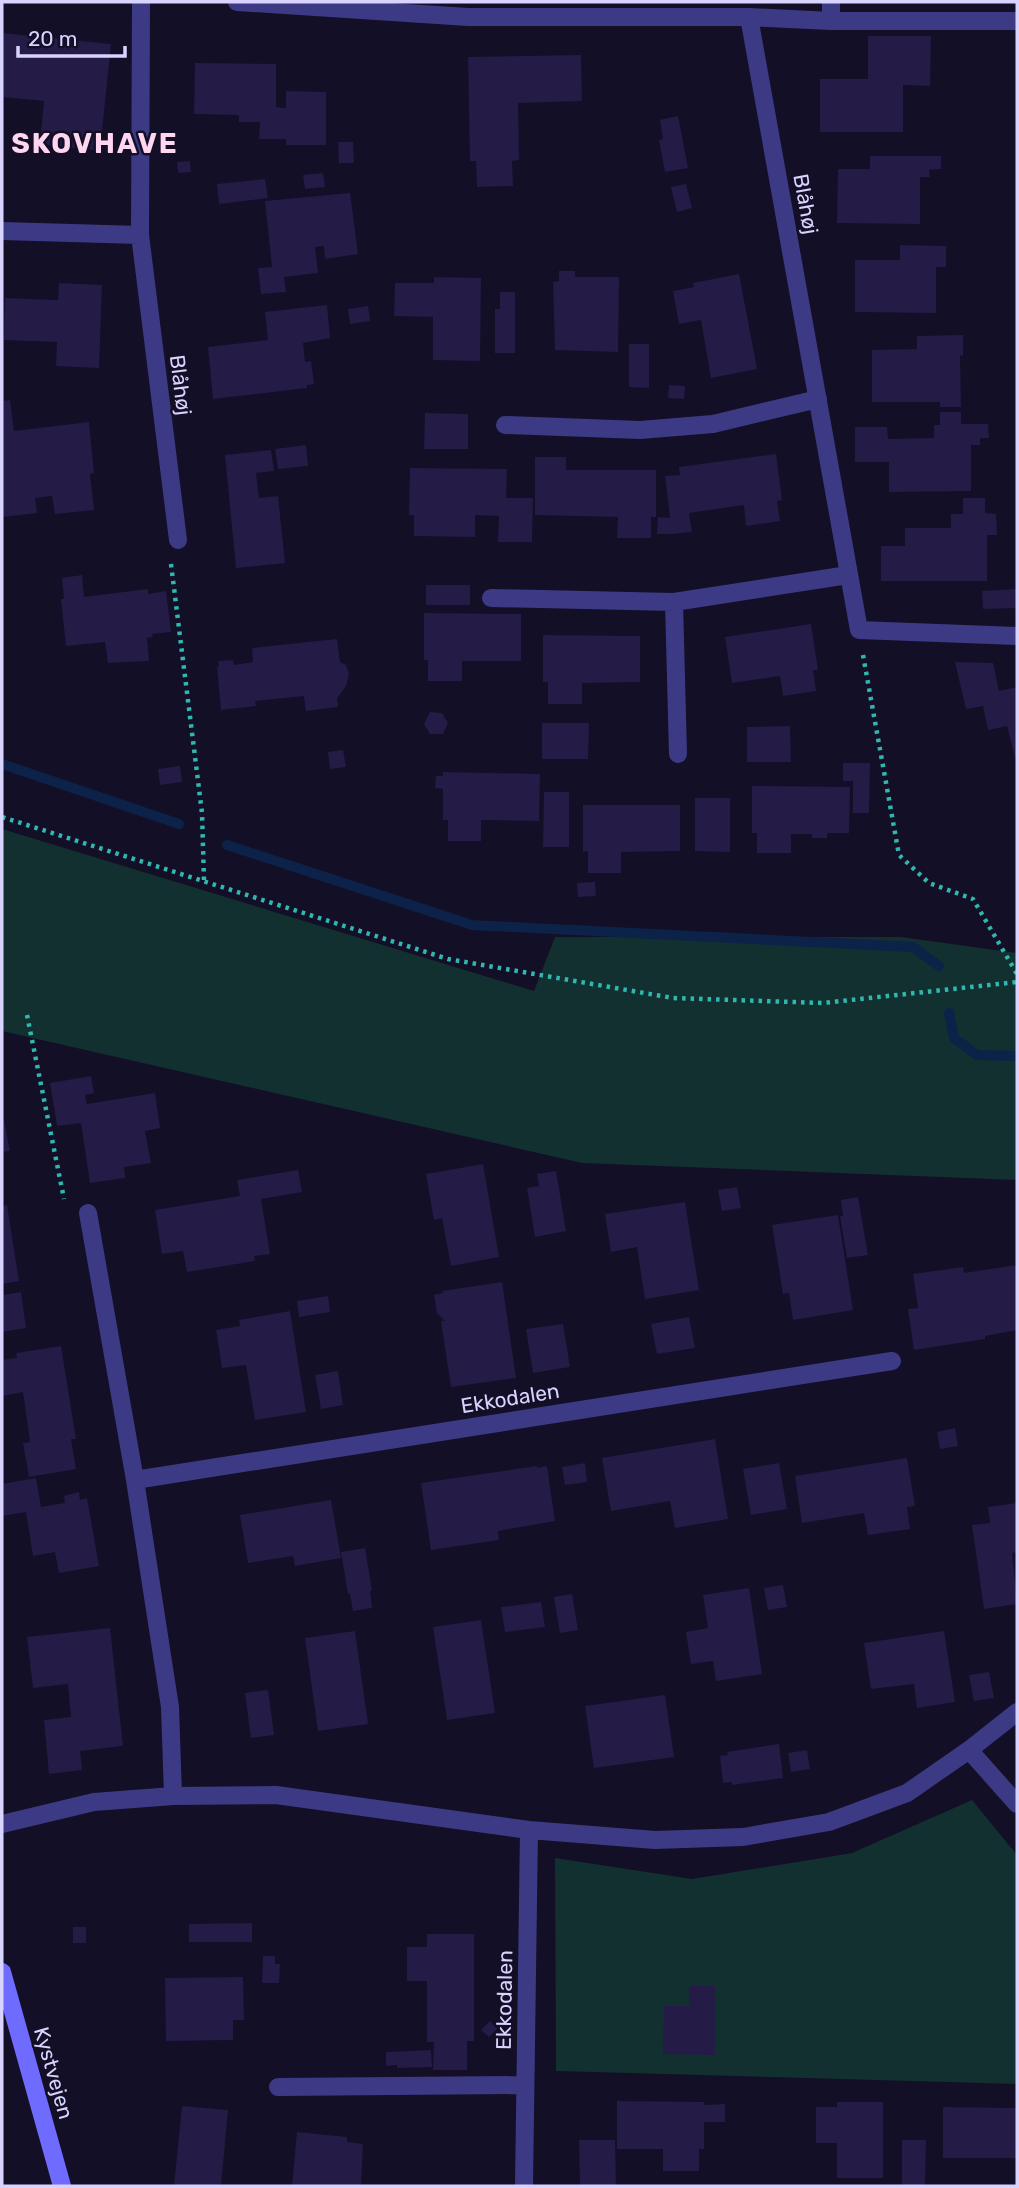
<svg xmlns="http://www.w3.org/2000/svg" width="1019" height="2188" viewBox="0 0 1019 2188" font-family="Rubik,sans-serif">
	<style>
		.green { fill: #12302f }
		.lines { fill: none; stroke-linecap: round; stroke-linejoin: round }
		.stream { stroke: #0c2248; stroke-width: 10 }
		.building { fill: #241b47 }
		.path { stroke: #2fb8b0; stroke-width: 4.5; stroke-dasharray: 3.5 5; stroke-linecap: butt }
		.street { stroke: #3d3a85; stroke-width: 18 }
		.secondary { stroke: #6f6bff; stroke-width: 18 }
		.labels { text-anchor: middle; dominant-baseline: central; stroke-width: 5; stroke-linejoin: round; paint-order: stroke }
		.street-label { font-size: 21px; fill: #d9d4ff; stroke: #130f26 }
		.district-label { font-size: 28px; font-weight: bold; letter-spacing: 2px; fill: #ffd6f0; stroke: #130f26 }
	</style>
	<rect width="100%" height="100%" fill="#130f26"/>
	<!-- green -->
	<path class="green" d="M2,829L534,991L555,937H901L1017,953V1180L582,1163L2,1031Z
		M972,1800L1017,1855V2084L556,2071L555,1858L692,1879L852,1853Z"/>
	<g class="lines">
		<!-- stream -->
		<path class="stream" d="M2,764L179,824
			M227,845L472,925L913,947L939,966
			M949,1013L954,1038L977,1055L1017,1056"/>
	</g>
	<!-- building -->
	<path class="building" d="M2,33L111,44L100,151L40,144L44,101L2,97Z
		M868,36H931L930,86L903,85V132H820V79H868Z
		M581,55L582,101L518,103L519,160L512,161L513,186L477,187L476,161H470L468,57Z
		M195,63L276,64V107L286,108V91L326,92V145H286V139H259L260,122H239V115L194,114Z
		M678,116L688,168L665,172L659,140L663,139L660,120Z
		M338,142H353L354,163H339Z
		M870,156H941V169L929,170L930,177H920V224L837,223L838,169H870Z
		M190,161L191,172L178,173L177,162Z
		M323,173L325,187L305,189L303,175Z
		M265,179L268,198L219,204L217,184Z
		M686,184L692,208L677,212L671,187Z
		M350,193L358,254L325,259L324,246L315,247L318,273L284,277L286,292L261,294L258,268L272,267L265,201Z
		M900,245L946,246V267H936V313L855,312V260H900Z
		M559,271H575V277H619L618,352L555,350L553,282L559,281Z
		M739,274L757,369L711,378L701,320L679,324L673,291L694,287L693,283Z
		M434,277L481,278L480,361L433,360V317L394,316L395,283H434Z
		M59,283L102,285L99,368L56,366L57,342L4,340L5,298L58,300Z
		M500,292H515V353H495V309H500Z
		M327,305L330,338L303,343L305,362L311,361L314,384L307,385V388L213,399L208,347L268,340L265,312Z
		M368,306L370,321L350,324L348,309Z
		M963,335V356L960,355L961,407H940V402H872V350L917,349V336Z
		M629,344H649V388L629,387Z
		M669,385L685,386L684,399L668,398Z
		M10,400L14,431L89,422L94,473L90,474L94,510L55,514L52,496L35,498L37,513L2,517V401Z
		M940,412H961V424H988L989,438H980V445H971V491L889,492V462H855V427H887L888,439L934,438V425H940Z
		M425,413L468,414V449H424Z
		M306,445L308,466L278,469L275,449Z
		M271,450L274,471L256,473L259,498L278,496L285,563L236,568L225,455Z
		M776,454L782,500L777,501L780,521L746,526L744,505L689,513L692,532L672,534H657L658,517L670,518L665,476L680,475L679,467Z
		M535,457H566V470H656V517H651V538H617L618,517L535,515Z
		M410,468L507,469L506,498H533L532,542H498L499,516L475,515V537L414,536V515H409Z
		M963,498H985V513L996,514L997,535H987V581H881V546H905V528H951V514H963Z
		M82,575L84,597L148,589V594L166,591L171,632L152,634L153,637L147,638L149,661L108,663L105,642L66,646L61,599H64L62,578Z
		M426,585H470V605H426Z
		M1017,589V608L983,609L982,591Z
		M424,613L521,614V661H462V681H428V660H424Z
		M811,624L818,670H813L816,691L783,696L780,676L732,683L725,637Z
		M543,635L640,636V682L582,683V704H548V682H543Z
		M337,639L340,662L346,665L349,674L346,686L337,698L338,707L306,711L304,696L255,701L256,706L221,710L217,667L219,666L218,661L233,660L234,665L253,662L252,648Z
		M955,662L993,663L999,691L1017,687V765L1007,726L988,730L983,706L966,709Z
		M430,712L442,713L448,723L443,734H430L424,724Z
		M542,723H589L588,759H542Z
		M790,726L791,762H747V727Z
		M343,750L346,767L330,769L328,752Z
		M843,763H870L869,813H853V781H843Z
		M180,766L182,782L160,785L158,769Z
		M443,772L540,774L539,821L481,820V841H448V820H443V789L435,788L436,776H443Z
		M752,786L850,787L849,833H827V838H812V834H791V853H757V833H752Z
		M544,792H569V847H543Z
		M695,798H730V852L695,851Z
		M583,805H680V851L621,852V873H588V851L583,852Z
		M595,882L596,896L578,897L577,883Z
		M91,1076L94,1093L85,1095L87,1104L155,1093L160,1128L145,1131L151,1163L124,1167L125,1178L90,1183L81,1123L57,1126L50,1083Z
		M2,1110L10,1151L2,1152Z
		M483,1164L499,1257L451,1266L442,1218L434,1220L426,1174Z
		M298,1170L302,1192L261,1199L270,1254L254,1256L255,1261L187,1272L183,1251L162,1254L155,1210L240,1196L237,1180Z
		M556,1171L566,1231L535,1237L527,1188L539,1186L537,1174Z
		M737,1187L741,1208L722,1211L718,1190Z
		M858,1197L868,1255L847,1258L840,1216H843L841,1200Z
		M685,1202L699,1290L645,1299L637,1247L611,1252L605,1214Z
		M7,1205L19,1281L2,1284V1206Z
		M838,1215L853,1310L793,1320L789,1293L783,1294L772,1225Z
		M1017,1265V1330L985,1336V1339L914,1350L908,1309L918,1308L913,1274L963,1267L964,1273Z
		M502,1282L516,1378L451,1387L441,1321H445L437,1313L434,1295L443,1293L442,1291Z
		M21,1292L26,1328L2,1332V1295Z
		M328,1296L330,1312L299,1317L297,1301Z
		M290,1311L306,1412L255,1420L246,1365L222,1368L216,1330L240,1326L239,1320Z
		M689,1317L695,1348L657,1354L651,1324Z
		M563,1324L570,1367L533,1373L526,1329Z
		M61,1346L76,1439H71L76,1469L29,1477L23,1443L30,1442L23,1392L2,1396V1360L17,1358L16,1353Z
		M338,1371L343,1405L321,1409L315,1375Z
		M955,1428L958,1446L940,1449L937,1432Z
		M715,1439L728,1519L675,1528L670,1501L611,1511L602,1458Z
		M907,1458L915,1506L907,1507L910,1529L868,1535L864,1513L802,1523L795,1476Z
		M585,1463L587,1482L565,1485L562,1467Z
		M779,1463L787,1509L751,1515L743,1469Z
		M537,1466V1468L547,1466L555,1521L498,1531L499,1540L431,1550L421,1483Z
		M36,1478L41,1507L65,1503L64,1496L79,1492L80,1500L87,1498L99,1566L59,1573L55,1552L33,1556L26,1512L2,1516V1484Z
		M331,1500L341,1558L295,1566L293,1556L248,1563L240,1515Z
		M1017,1503V1552L1012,1553L1017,1604L984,1609L972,1525L990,1523L988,1507Z
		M365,1548L372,1590L370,1591L372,1608L353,1611L350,1593L348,1594L341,1552Z
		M783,1585L787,1607L768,1610L764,1588Z
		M749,1588L762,1674L716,1681L713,1661L691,1664L686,1632L708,1628L703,1595Z
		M572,1594L578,1630L560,1633L554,1597Z
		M541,1602L545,1627L505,1632L501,1607Z
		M481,1620L495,1713L447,1720L433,1627Z
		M110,1628L123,1746L80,1751L82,1770L49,1774L44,1720L71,1717L68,1684L33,1688L27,1637Z
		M355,1631L368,1724L318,1731L305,1638Z
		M944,1631L955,1702L917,1708L914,1684L871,1689L864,1643Z
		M989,1672L994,1698L974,1701L969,1675Z
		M268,1690L274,1735L251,1738L245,1693Z
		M665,1695L674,1757L594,1768L585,1706Z
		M779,1744L783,1778L732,1785V1782L723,1783L720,1756L728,1755L727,1752Z
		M807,1750L810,1769L791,1772L788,1753Z
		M252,1923V1942H189V1924Z
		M73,1927H86V1943H73Z
		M427,1934H474V2041H467V2070H433L434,2042H427V1981H407V1947H427Z
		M263,1956H275V1964H280L279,1983H262Z
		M243,1977L244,2020H233V2040L166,2041L165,1978Z
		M689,1986H715V2055L663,2054L664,2006H689Z
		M490,2021L497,2029L489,2037L481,2030Z
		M431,2050L432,2067L397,2068V2065L386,2066V2052Z
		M617,2101L704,2102V2105L725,2104V2122H704V2149H699V2171H663V2149H617Z
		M837,2102H883V2178H837V2143H816V2107H837Z
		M182,2106L228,2110L221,2186H174Z
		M943,2107L1017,2108V2158H943Z
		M297,2132L347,2137V2142L363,2144L361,2186H292Z
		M579,2140H615L616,2186H580Z
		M902,2140H926L925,2186H902Z"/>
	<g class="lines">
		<!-- path -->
		<path class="path" d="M171,564L202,813L204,880
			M863,655L899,855L929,883L973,899L1017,974
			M2,817L448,959L673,998L823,1003L1017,982
			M27,1015L64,1199"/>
		<!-- street -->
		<path class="street" d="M141,2L140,235L178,540
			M237,2L468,17H749L831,21V2
			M749,17L859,630L1017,636
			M831,21H1017
			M2,231L140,235
			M505,425L640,430L713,424L818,399
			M491,598L674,602L848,575
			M674,602L678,754
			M88,1213L135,1480L170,1707L173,1796
			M135,1480L892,1361
			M969,1750L1017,1804
			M2,1824L94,1802L173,1796L276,1795L529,1830L655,1840L743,1837L829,1822L907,1793L969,1750L1017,1712
			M278,2087L525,2085
			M524,2186L529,1830"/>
		<!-- secondary -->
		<path class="secondary" d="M2,1972L62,2186"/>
	</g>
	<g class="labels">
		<!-- street labels -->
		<g class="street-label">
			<text transform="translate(806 204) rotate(80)">Blåhøj</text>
			<text transform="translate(181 385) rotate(83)">Blåhøj</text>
			<text transform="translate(510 1398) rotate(-9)">Ekkodalen</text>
			<text transform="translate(504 2000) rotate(-89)">Ekkodalen</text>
			<text transform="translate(54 2073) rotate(74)">Kystvejen</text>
		</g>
		<!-- district labels -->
		<g class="district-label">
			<text x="95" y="143">SKOVHAVE</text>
		</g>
	</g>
	<!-- border -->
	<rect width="1019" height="2188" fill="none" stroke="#d9d4ff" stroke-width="7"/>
	<!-- scale -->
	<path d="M18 46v10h107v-10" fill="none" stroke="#d9d4ff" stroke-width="3.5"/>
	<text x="28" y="46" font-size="21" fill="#d9d4ff" stroke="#130f26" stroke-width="5" paint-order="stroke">20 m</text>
</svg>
